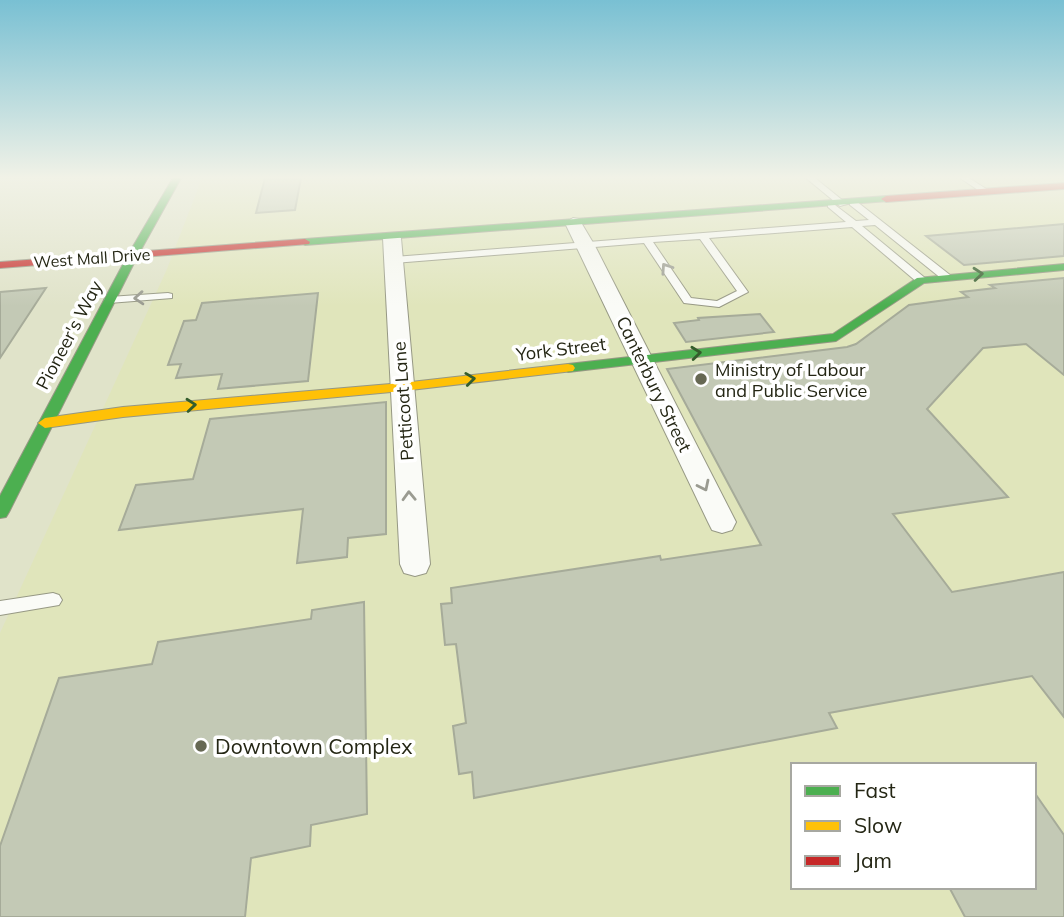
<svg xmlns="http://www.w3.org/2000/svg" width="1064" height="917" viewBox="0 0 1064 917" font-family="Mulish,sans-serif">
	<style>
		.built { fill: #e0e5bb; fill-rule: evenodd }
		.building { fill: #c3c9b5; stroke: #a6ab99; stroke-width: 2 }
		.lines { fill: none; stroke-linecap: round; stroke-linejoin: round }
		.lane-casing { stroke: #969884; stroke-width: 2 }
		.street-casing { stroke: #969884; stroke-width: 2 }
		.fast-casing { stroke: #969884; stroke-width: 2 }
		.slow-casing { stroke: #969884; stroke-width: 2 }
		.jam-casing { stroke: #969884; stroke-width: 2 }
		.lane { fill: #fafbf7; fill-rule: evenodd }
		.street { fill: #fafbf7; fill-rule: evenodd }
		.fast { fill: #4caf50; fill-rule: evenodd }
		.slow { fill: #ffc107; fill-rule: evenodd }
		.jam { fill: #c62828; fill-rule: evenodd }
		.oneway { stroke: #9a9b91 }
		.oneway2 { stroke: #345d2c }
		.poi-dot { fill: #666853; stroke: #fff; stroke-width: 2.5 }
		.labels { text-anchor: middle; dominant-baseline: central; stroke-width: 7; stroke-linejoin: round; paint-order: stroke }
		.far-street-label { font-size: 16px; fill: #242614; stroke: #fff }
		.street-label { font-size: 18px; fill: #242614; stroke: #fff }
		.poi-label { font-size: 18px; fill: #242614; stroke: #fff; text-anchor: start }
		.near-poi-label { font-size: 21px; fill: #242614; stroke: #fff; text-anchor: start }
	</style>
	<rect width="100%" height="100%" fill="#e0e3c9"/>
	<!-- built -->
	<path class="built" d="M202,178H1064V917H0V633L167,269ZM793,765H1034V887H793Z"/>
	<!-- building -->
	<path class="building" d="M265,178H301L295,210L256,213Z
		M1064,224V256L964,265L926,236Z
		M1064,278V375L1026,344L983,348L927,409L1008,497L893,514L952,592L1064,572V717L1032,676L829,713L837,728L474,798L472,772L459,774L453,726L466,723L456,644L445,645L441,604L452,603L451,588L660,556L661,560L761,545L667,369L847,347L856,344L909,305L968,297L961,292L995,288L990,285Z
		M46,288L0,358V292Z
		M318,293L308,381L218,389L222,374L176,378L181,364L168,365L184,321L196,320L202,303Z
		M760,314L774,332L686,342L674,323L699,320L698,318Z
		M386,402V534L348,538L347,557L297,563L303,509L119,530L136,485L193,479L210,419Z
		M364,602L367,814L311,825L310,846L251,858L245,917H0V846L59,678L152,664L158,642L311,619L312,610Z
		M1034,792L1064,835V917H965L949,887H1034Z"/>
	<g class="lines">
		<defs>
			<path id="lane" d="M806,178H815L847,204L840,206Z
				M960,178H969L991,192L984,194Z
				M850,201H856L950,275V279H942L875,225L862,226L925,278V282H917L852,227L709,238L748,292L719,307L684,303L644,243L394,263L389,260L394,257L846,222L828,207V203L831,202L856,221L869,220L850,205ZM700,239L737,291L717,301L691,298L653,242Z
				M168,293L172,294V298L109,303L104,300L109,297Z
				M53,593L59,595L62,600L59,605L0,615V601Z"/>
			<path id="street" d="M573,218L579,219L595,246L736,522L732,530L722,533L712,530L708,522L565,223Z
				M392,233L401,238L430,564L426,573L415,576L404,573L400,564L383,238Z"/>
			<path id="fast" d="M173,178H181L138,255L9,512L6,517L0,518V496L128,255Z
				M886,196L889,197V201L305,245L300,242L305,239Z
				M1064,264V270L924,283L836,341L568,372L561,368L568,364L833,334L917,278Z"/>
			<path id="slow" d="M568,364L573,365L575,368L573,371L402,391L123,417L45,428L38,423L45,418L123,407L402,383Z"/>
			<path id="jam" d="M1064,183V189L886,202L881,199L886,196Z
				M305,239L310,242L309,244L0,268V262Z"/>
		</defs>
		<!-- lane casing -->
		<use href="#lane" class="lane-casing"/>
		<!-- street casing -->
		<use href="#street" class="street-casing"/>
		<!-- fast casing -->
		<use href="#fast" class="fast-casing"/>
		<!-- slow casing -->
		<use href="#slow" class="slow-casing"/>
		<!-- jam casing -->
		<use href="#jam" class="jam-casing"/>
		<!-- lane -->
		<use href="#lane" class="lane"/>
		<!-- street -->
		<use href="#street" class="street"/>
		<!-- fast -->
		<use href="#fast" class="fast"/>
		<!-- slow -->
		<use href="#slow" class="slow"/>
		<!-- jam -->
		<use href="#jam" class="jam"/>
	</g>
	<!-- one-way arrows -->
	<defs><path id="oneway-chevron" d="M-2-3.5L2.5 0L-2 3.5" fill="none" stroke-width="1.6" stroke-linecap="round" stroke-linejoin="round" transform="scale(1.75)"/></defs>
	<g class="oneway">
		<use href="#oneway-chevron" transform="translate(666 268) rotate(-124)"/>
		<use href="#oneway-chevron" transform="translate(139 298) rotate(176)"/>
		<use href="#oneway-chevron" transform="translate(704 486) rotate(64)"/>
		<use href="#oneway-chevron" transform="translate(409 496) rotate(-92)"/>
	</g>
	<g class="oneway2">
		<use href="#oneway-chevron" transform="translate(978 274) rotate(-5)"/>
		<use href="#oneway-chevron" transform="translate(696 353) rotate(-6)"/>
		<use href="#oneway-chevron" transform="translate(470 379) rotate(-7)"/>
		<use href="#oneway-chevron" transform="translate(191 405) rotate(-5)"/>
	</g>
	<!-- sky -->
	<linearGradient id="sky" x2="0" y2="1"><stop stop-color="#79c0d3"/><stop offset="0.58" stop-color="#f1f2e7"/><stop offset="1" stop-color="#f1f2e7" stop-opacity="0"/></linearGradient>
	<rect width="1064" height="306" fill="url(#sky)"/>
	<!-- markers -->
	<g class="poi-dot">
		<circle cx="701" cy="379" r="7"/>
		<circle cx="201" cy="746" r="7"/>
	</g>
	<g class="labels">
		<!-- far-street labels -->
		<g class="far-street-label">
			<text transform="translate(92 258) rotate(-4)">West Mall Drive</text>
		</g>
		<!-- street labels -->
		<g class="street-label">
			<text transform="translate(69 335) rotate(-62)">Pioneer's Way</text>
			<text transform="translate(561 349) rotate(-7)">York Street</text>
			<text transform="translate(654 384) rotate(64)">Canterbury Street</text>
			<text transform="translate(403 401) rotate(-94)">Petticoat Lane</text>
		</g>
		<!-- poi labels -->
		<g class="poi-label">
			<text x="715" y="369">Ministry of Labour<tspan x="715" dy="21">and Public Service</tspan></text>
		</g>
		<!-- near-poi labels -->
		<g class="near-poi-label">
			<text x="215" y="746">Downtown Complex</text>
		</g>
	</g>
	<!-- legend -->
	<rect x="791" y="763" width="245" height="126" fill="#ffffff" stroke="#a7a8a1" stroke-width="2"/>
	<rect x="805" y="786" width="35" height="10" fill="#4caf50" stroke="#a7a8a1" stroke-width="2"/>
	<text x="854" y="798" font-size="21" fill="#242614">Fast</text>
	<rect x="805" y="821" width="35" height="10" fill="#ffc107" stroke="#a7a8a1" stroke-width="2"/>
	<text x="854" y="833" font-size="21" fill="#242614">Slow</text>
	<rect x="805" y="856" width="35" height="10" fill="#c62828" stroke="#a7a8a1" stroke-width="2"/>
	<text x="854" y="868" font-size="21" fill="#242614">Jam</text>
</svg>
